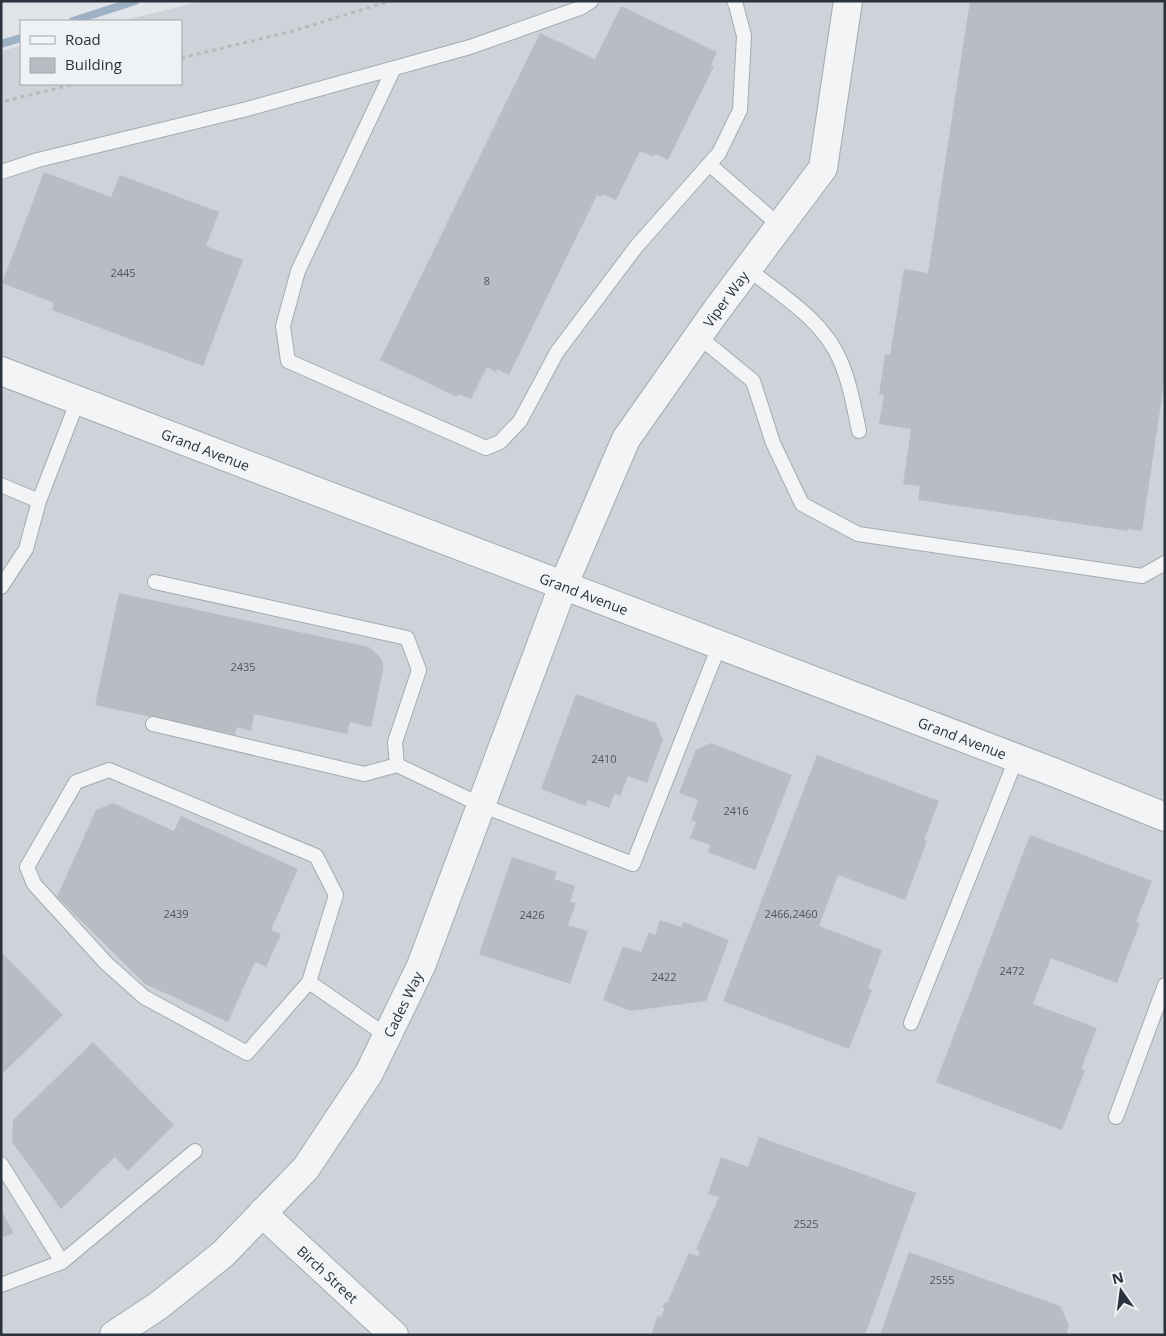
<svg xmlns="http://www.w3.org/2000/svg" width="1166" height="1336" viewBox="0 0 1166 1336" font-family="'Open Sans',sans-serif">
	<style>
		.built { fill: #ced2d9 }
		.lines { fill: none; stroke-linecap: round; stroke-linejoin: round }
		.stream { stroke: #9eb2c5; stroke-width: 8 }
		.building { fill: #b8bdc4 }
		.lane-casing { stroke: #a6aab1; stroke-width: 16 }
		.street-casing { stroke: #a6aab1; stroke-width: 30 }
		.path { stroke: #b6babe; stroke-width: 3; stroke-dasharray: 4 4; stroke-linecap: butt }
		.lane { stroke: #f2f4f6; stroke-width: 14 }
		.street { stroke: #f2f4f6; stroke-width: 28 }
		.labels { text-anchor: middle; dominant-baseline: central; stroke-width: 4; stroke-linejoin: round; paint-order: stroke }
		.number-label { font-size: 11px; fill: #4e555f }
		.street-label { font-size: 14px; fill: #2a323d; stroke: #eff2f5 }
	</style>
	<rect width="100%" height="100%" fill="#e0e3e8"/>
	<!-- built -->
	<path class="built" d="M203,1H1165V1335H1V51L21,46V84H181V21H121Z"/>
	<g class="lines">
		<!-- stream -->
		<path class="stream" d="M73,21L135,1
			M1,44L21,38"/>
	</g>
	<!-- building -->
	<path class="building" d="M970,1H1165V377L1142,531L1128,529V531L918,500L920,486L903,484L911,429L879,424L884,395L879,394L885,355H890L904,269L928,273Z
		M621,6L717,52L711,65L714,66L668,160L655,154L654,157L640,151L616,200L603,194L602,197L597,195L509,375L497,369L496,372L487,367L471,399L459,394L457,397L380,360L540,33L595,59Z
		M44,172L111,197L120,175L219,212L206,246L243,260L203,366L52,310L54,303L2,283Z
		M119,593L369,647L380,657L383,663V670L371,727L350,722L347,734L254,714L251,731L237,727L235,735L95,705Z
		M576,694L656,723L663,740L647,783L628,776L620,796L615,793L609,808L588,800L586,806L541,789Z
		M711,743L792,775L755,870L708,852L710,845L690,838L696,822L691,820L698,800L679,793L696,750Z
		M817,755L939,801L924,840L927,841L905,900L838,875L819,926L882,950L868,988L872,990L849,1049L723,1001Z
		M113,803L174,831L181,816L298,869L271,930L281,934L266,967L255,962L228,1022L145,984L57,897L96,810Z
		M1030,835L1152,881L1136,922L1140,923L1117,983L1051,958L1033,1004L1097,1028L1081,1069L1085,1070L1062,1130L936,1082Z
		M512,857L557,872L554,879L575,886L570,902L576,903L568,925L588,931L570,984L479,954Z
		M660,920L681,927L684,922L729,940L706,1001L631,1011L603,1000L623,946L641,952L649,932L655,935Z
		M1,952L63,1015L1,1075Z
		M93,1042L174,1125L128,1171L115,1157L61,1209L12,1142L13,1120Z
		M759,1137L916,1193L865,1335H651L658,1315L661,1317L665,1308L662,1307L665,1302L667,1303L689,1253L698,1256L700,1251L696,1249L719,1197L708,1194L721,1157L748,1167Z
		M1,1210L14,1233L1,1238Z
		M909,1252L1060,1306L1069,1325L1066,1335H880Z"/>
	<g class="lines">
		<defs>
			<path id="lane" d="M394,68L298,271L283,326L288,361L486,448L500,442L520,421L557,352L636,247L719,153L740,110L744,36L736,5L734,1
				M709,164L780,226
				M1,172L38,160L247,109L470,47L580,8L591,1
				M748,269C781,295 823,320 840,360C850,383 854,407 859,431
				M698,336L753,381L773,443L802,504L858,534L1142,576L1165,563
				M1,485L39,501L78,400
				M155,582L407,638L419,670L395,742L397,765
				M1,587L26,549L39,501
				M153,724L364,774L397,765L481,805L633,864L719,646
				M309,982L247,1053L144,997L106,963L34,884L27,867L76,782L109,770L316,856L336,895L309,982L387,1036
				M911,1023L1016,759
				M1116,1117L1165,985
				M1,1164L62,1262L1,1285
				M62,1262L195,1151"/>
			<g id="street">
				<path id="s1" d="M1,371L1053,772L1165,817"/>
				<path id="s2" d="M262,1213L394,1335"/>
				<path id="s3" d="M114,1335L158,1306L223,1254L306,1168L369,1073L421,966L563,586L626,439L716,311L823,168L848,1"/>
			</g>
		</defs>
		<!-- lane casing -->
		<use href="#lane" class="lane-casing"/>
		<!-- street casing -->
		<use href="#street" class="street-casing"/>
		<!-- path -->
		<path class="path" d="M181,58L293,31L390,1
			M5,101L75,84"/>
		<!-- lane -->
		<use href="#lane" class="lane"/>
		<!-- street -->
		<use href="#street" class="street"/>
	</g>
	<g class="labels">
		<!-- number labels -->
		<g class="number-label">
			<text x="123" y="272">2445</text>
			<text x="487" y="280">8</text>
			<text x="243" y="666">2435</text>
			<text x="604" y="758">2410</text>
			<text x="736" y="810">2416</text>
			<text x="176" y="913">2439</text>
			<text x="791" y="913">2466,2460</text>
			<text x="532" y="914">2426</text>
			<text x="1012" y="970">2472</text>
			<text x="664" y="976">2422</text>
			<text x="806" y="1223">2525</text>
			<text x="942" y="1279">2555</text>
		</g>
		<!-- street labels -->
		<g class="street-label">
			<text stroke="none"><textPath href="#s3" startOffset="1226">Viper Way</textPath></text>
			<text stroke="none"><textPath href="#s1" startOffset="219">Grand Avenue</textPath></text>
			<text stroke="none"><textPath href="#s1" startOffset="624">Grand Avenue</textPath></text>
			<text stroke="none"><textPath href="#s1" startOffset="1029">Grand Avenue</textPath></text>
			<text stroke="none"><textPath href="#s3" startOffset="446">Cades Way</textPath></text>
			<text stroke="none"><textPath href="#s2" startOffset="90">Birch Street</textPath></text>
		</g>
	</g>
	<!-- border -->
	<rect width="1166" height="1336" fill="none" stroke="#2a323d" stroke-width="5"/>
	<!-- legend -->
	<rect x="20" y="20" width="162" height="65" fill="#eff2f5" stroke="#a0a5ab"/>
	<rect x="30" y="36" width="25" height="8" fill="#f2f4f6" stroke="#a0a5ab"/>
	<text x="65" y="45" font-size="15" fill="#2a323d">Road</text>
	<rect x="30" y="58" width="25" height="15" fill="#b8bdc4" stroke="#a0a5ab"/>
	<text x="65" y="70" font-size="15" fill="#2a323d">Building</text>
	<!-- north arrow -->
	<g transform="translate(1121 1291) rotate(346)" stroke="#eff2f5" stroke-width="4" paint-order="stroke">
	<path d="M0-4L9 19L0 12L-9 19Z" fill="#2a323d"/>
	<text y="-8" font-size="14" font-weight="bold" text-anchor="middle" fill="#2a323d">N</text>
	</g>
</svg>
